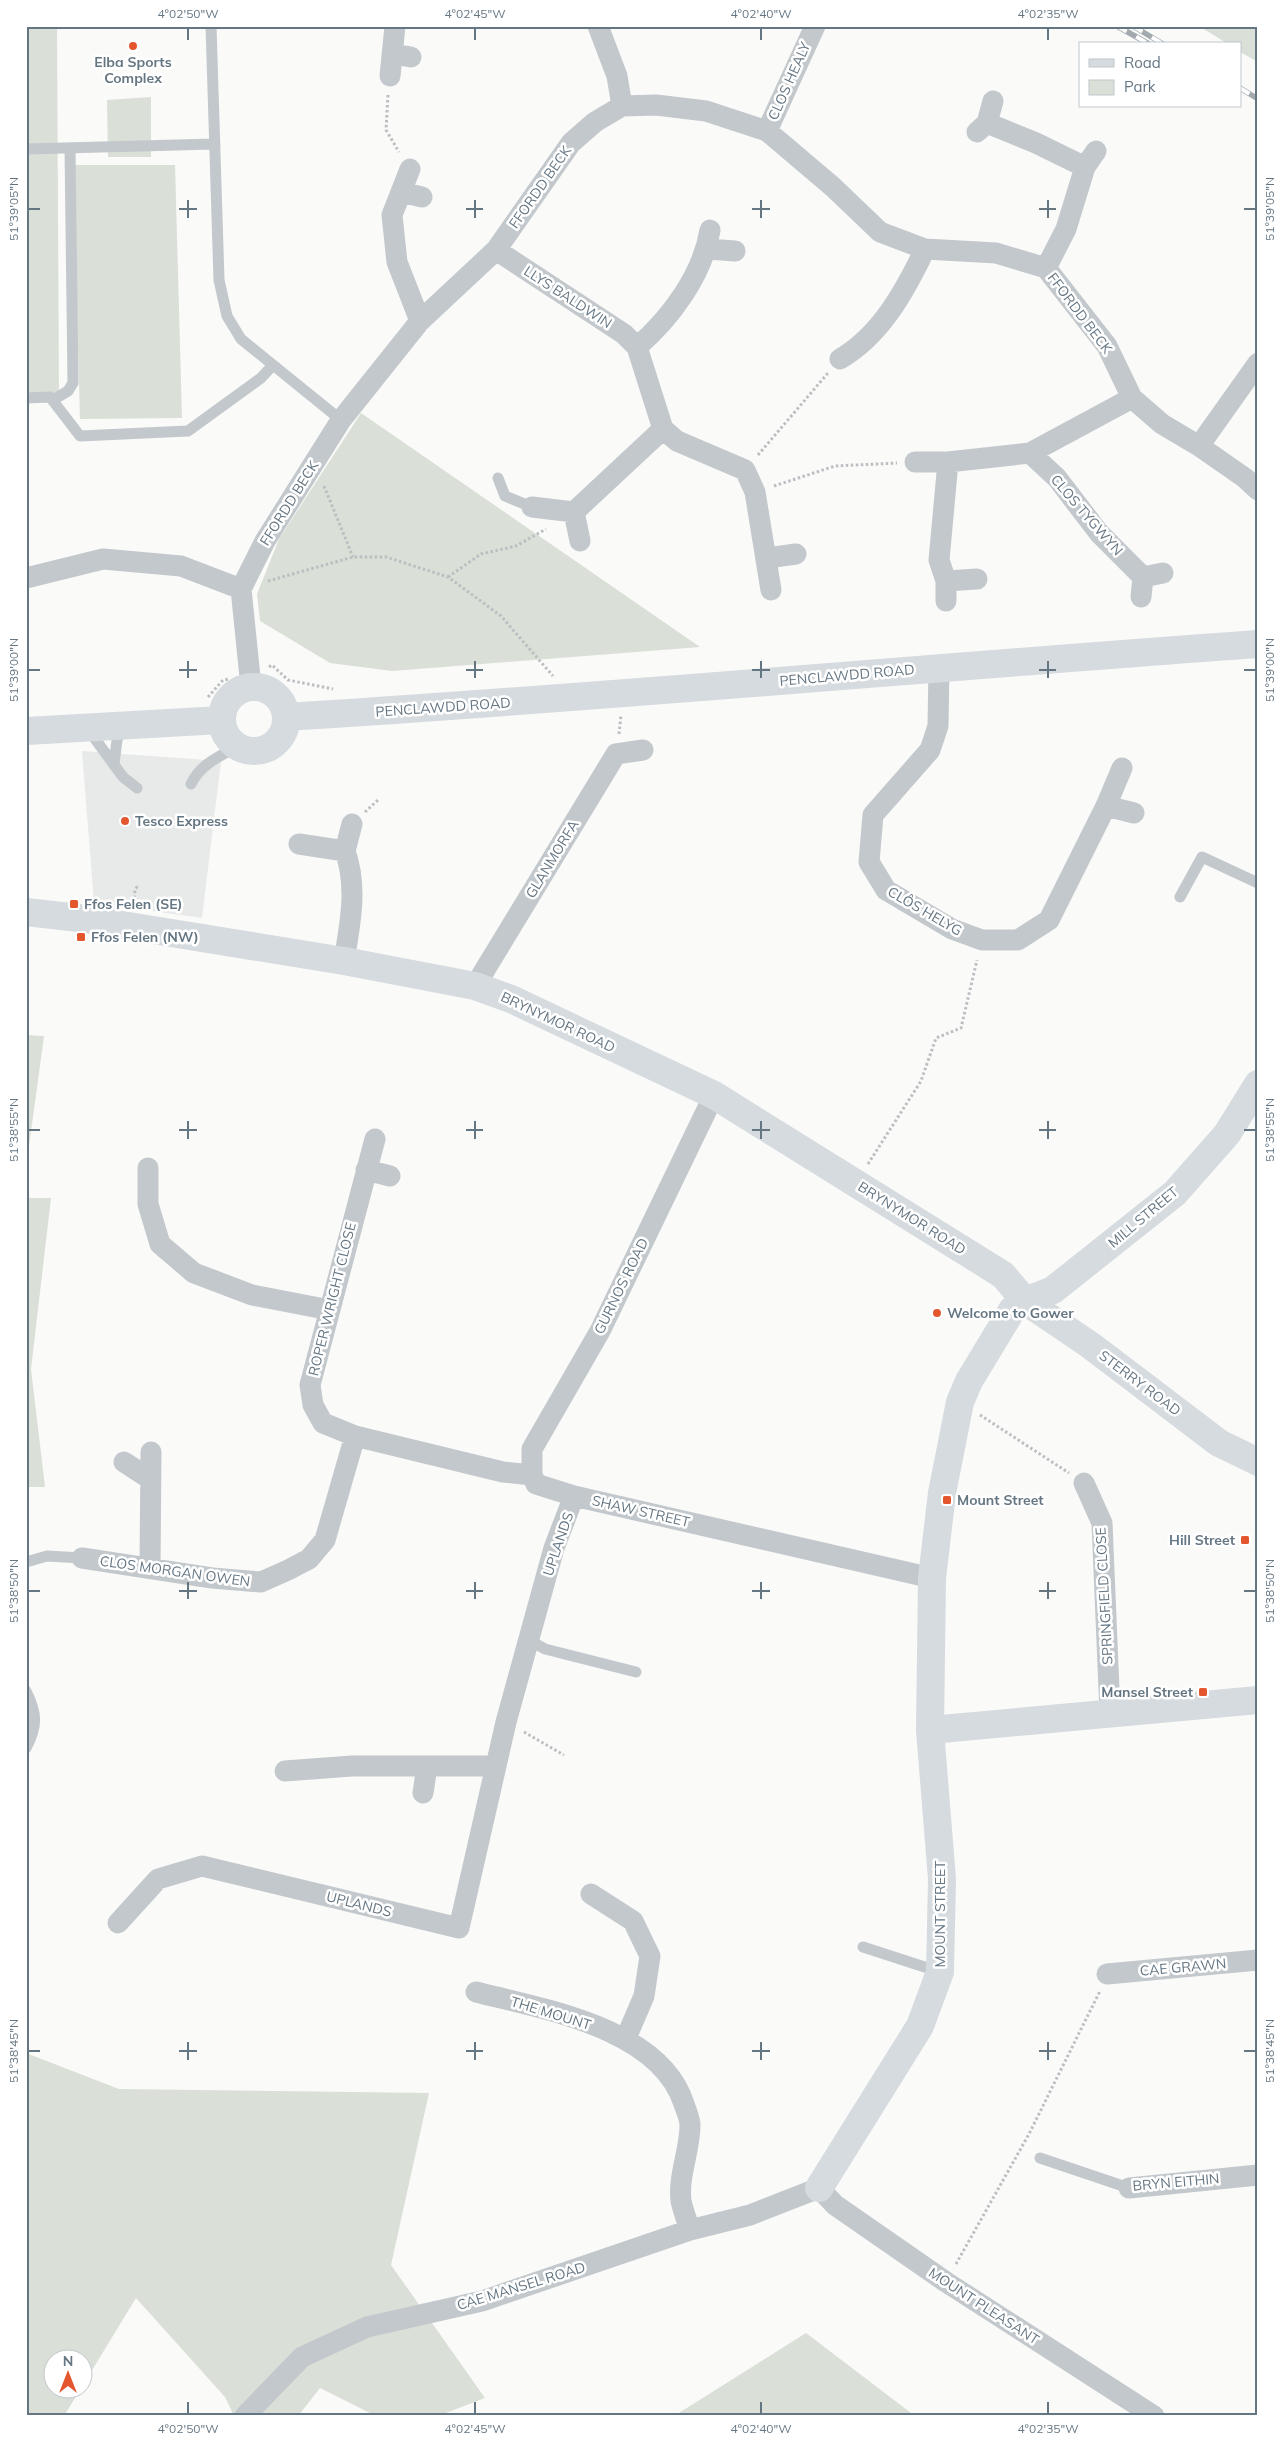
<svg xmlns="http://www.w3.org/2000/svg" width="1284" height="2442" viewBox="0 0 1284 2442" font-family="Mulish,sans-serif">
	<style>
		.built { fill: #e8e9e9 }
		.green { fill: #dadfd7 }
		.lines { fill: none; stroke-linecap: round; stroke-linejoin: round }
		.path { stroke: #bbbfc2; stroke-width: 3; stroke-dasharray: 2.5 2.5; stroke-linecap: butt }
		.lane { stroke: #c3c8cc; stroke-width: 11 }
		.street { stroke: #c3c8cc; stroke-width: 21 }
		.secondary { stroke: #d6dbdf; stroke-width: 28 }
		.rail-casing { stroke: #a2aab0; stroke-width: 5.5 }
		.rail { stroke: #fff; stroke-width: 4; stroke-dasharray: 11; stroke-linecap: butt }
		.ticks { fill: none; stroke: #657683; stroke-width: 2 }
		.poi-dot { fill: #e4572e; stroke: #fff; stroke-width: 2 }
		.labels { text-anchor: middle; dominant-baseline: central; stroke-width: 5; stroke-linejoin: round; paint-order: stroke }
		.poi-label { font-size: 14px; font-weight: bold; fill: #657683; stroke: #fff; text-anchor: start }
		.street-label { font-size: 14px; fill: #657683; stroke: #fff }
		.neatline { fill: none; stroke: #657683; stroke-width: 2 }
		.ticks-label { font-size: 12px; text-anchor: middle; fill: #657683 }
	</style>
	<rect width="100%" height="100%" fill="#fafaf8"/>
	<!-- built -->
	<path class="built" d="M82,751L221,761L202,918L94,903Z"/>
	<!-- green -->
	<path class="green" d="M26,26H57L59,399H26Z
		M1199,26H1258V62L1240,52V44H1228Z
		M151,97V157H108L107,100Z
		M73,165H175L182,418L80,419Z
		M361,413L700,647L392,671L330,663L260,621L257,594L279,539Z
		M26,1035L44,1036L26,1168Z
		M26,1198H51L31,1369L45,1487H26Z
		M26,2053L119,2089L429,2093L391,2265L485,2398L438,2416H376L320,2388L298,2416H234L225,2397L136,2298L83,2385L82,2360H52V2390H80L64,2416H26Z
		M806,2333L915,2416H674Z"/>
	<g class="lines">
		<!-- path -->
		<path class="path" d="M388,95L386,130L399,152
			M758,455L828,373
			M324,486L353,557
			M774,486L835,466L897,463
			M448,577L481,554L516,546L546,529
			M268,581L353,557H386L448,577L501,616L553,676
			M269,667L272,665L288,680L333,689
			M208,697L223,680L230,679
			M619,734L621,715
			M365,812L378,800
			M134,903L135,889L138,886
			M868,1164L921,1081L936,1038L961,1028L977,960
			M980,1415L1069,1473
			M524,1732L564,1755
			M956,2264L1029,2134L1100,1991"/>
		<!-- lane -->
		<path class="lane" d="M211,26L219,280L227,316L241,339L341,420
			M26,149L215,144
			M26,398L50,397L80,436L188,431L261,378L273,365
			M53,400L68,391L73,383L70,148
			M498,478L505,496L532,507
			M87,728L123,777L137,788
			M114,764L117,740L123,726
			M191,784C200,765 218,757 236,747
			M1180,897L1202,857L1258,883
			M26,1562L47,1556L82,1558
			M529,1640L545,1649L636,1672
			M26,1691C37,1713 38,1726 26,1748
			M863,1947L940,1972
			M1040,2158L1129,2188"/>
		<!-- street -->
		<path class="street" d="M598,26L617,76L622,106
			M393,54L411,57
			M390,76L395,26
			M987,123L1036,143L1085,167
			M767,131L815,26
			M977,132L987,123L993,101
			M410,169L392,215L397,262L420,321
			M401,192L422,197
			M707,249L735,251
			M496,250L624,334L637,347L663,429L677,441L745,470L755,492L771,590
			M1046,268L1066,229L1085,167L1096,151
			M637,347C671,318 703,274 710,230
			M840,359C881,335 905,291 925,249
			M1199,446L1258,363
			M1030,453L1057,478L1099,533L1143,577L1141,597
			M915,462H948L1030,453L1132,398
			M532,507L574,512L663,429
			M574,512L580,541
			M767,558L796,554
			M1143,577L1163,573
			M26,578L103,559L181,566L241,589
			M946,581L977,579
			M946,601V581L939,560L948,462
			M939,667L938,726L930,750L873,815L869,862L886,890L952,929L982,940H1018L1049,920L1106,806L1122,768
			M251,687L241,589L265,541L341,420L420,321L496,250L571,143L595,122L622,106L656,105L706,111L767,131L833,187L880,232L925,249L996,253L1046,268L1107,346L1132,398L1162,424L1199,446L1245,478L1258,490
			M1106,806L1134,813
			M299,844L345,851C358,887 350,924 344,961
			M345,851L352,824
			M475,986L616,754L643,750
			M375,1139L310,1385L313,1405L323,1423L355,1436L503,1472L532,1475L536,1484L574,1496L932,1578
			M148,1168V1204L160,1244L194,1273L252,1295L330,1310
			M366,1170L390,1176
			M124,1462L150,1479
			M532,1475V1449L600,1331L714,1095
			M1084,1483L1102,1523L1110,1713
			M82,1558L212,1578L261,1582L288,1570L309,1559L325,1540L355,1436
			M150,1567L151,1452
			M285,1771L352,1766H496
			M423,1793L427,1766
			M591,1894L633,1921L650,1956L644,1996L626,2038
			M118,1923L158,1879L202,1866L459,1928L506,1722L554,1548L574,1496
			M1107,1974L1258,1960
			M476,1992C543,2009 660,2028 684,2104C686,2110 690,2119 690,2125C690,2151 678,2175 681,2201C683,2210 687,2221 690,2230
			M1129,2188L1258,2175
			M245,2416L302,2357L367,2327L482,2301L690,2230L750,2215L819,2188L835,2205L946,2282L1154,2416"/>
		<!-- secondary -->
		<path class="secondary" d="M222 719a32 32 0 1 1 64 0a32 32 0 1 1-64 0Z
			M286,717C610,697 934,667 1258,644
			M26,731L221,720
			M26,912L79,918L344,961L475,986L511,999L714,1095L1003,1275L1025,1301L1090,1345L1219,1443L1258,1462
			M930,1730L1258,1700
			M819,2188L920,2026L940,1972L942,1879L930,1730L932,1578L942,1493L960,1402L969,1381L1012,1310L1025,1301L1053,1290L1175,1193L1227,1134L1258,1084"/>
		<defs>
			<path id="rail" d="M1117,26L1149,44
				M1133,26L1163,44
				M1240,88L1258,99"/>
		</defs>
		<!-- rail casing -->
		<use href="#rail" class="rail-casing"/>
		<!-- rail -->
		<use href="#rail" class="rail"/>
	</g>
	<!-- ticks -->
	<path class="ticks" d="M188,28V40M475,28V40M761,28V40M1048,28V40M188,200V218M475,200V218M761,200V218M1048,200V218M28,209H40M179,209H197M466,209H483M752,209H770M1039,209H1056M1244,209H1256M188,661V678M475,661V678M761,661V678M1048,661V678M28,670H40M179,670H197M466,670H483M752,670H770M1039,670H1056M1244,670H1256M188,1121V1139M475,1121V1139M761,1121V1139M1048,1121V1139M28,1130H40M179,1130H197M466,1130H483M752,1130H770M1039,1130H1056M1244,1130H1256M188,1582V1599M475,1582V1599M761,1582V1599M1048,1582V1599M28,1591H40M179,1591H197M466,1591H483M752,1591H770M1039,1591H1056M1244,1591H1256M188,2042V2060M475,2042V2060M761,2042V2060M1048,2042V2060M28,2051H40M179,2051H197M466,2051H483M752,2051H770M1039,2051H1056M1244,2051H1256M188,2402V2414M475,2402V2414M761,2402V2414M1048,2402V2414"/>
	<!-- markers -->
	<g class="poi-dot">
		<circle cx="133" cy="46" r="5"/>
		<circle cx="125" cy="821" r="5"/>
		<rect x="69" y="899" width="10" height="10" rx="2.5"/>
		<rect x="76" y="932" width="10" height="10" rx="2.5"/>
		<circle cx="937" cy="1313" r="5"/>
		<rect x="942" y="1495" width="10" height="10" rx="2.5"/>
		<rect x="1240" y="1535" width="10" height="10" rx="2.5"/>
		<rect x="1198" y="1687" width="10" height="10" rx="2.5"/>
	</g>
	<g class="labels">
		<!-- poi labels -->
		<g class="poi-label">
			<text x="133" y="62" text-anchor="middle">Elba Sports<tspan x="133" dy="16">Complex</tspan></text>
			<text x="135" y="821">Tesco Express</text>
			<text x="84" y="904">Ffos Felen (SE)</text>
			<text x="91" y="937">Ffos Felen (NW)</text>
			<text x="947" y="1313">Welcome to Gower</text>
			<text x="957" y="1500">Mount Street</text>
			<text x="1235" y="1540" text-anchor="end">Hill Street</text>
			<text x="1193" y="1692" text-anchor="end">Mansel Street</text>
		</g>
		<!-- street labels -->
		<g class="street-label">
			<text transform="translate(789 81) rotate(-66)">CLOS HEALY</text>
			<text transform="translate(540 187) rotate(-55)">FFORDD BECK</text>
			<text transform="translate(568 297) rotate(33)">LLYS BALDWIN</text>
			<text transform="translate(1080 313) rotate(53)">FFORDD BECK</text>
			<text transform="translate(289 503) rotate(-58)">FFORDD BECK</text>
			<text transform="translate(1087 515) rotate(49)">CLOS TYGWYN</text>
			<text transform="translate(847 675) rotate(-5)">PENCLAWDD ROAD</text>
			<text transform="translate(443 707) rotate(-4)">PENCLAWDD ROAD</text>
			<text transform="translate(552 859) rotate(-59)">GLANMORFA</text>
			<text transform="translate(925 911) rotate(30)">CLÔS HELYG</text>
			<text transform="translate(558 1022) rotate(25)">BRYNYMOR ROAD</text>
			<text transform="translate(1143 1217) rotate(-40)">MILL STREET</text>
			<text transform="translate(912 1218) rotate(32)">BRYNYMOR ROAD</text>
			<text transform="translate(621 1286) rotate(-64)">GURNOS ROAD</text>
			<text transform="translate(332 1299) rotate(-76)">ROPER WRIGHT CLOSE</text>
			<text transform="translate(1140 1383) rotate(37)">STERRY ROAD</text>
			<text transform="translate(641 1511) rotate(13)">SHAW STREET</text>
			<text transform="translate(558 1544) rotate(-71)">UPLANDS</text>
			<text transform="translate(175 1571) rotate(8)">CLOS MORGAN OWEN</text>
			<text transform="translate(1104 1596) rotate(-93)">SPRINGFIELD CLOSE</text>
			<text transform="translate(359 1904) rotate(14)">UPLANDS</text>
			<text transform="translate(940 1914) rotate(-90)">MOUNT STREET</text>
			<text transform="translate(1183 1967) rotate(-5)">CAE GRAWN</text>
			<text transform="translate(551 2013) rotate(17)">THE MOUNT</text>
			<text transform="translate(1176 2182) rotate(-5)">BRYN EITHIN</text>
			<text transform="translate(521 2286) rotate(-17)">CAE MANSEL ROAD</text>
			<text transform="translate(984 2306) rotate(33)">MOUNT PLEASANT</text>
		</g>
	</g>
	<!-- border -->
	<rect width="1284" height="2442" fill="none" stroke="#ffffff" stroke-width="55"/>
	<!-- legend -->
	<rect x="1079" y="42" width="162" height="65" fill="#ffffff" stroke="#c1c8cd"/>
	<rect x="1089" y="59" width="25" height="8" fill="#d6dbdf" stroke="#c1c8cd"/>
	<text x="1124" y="68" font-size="15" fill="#657683">Road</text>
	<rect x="1089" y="80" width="25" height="15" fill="#dadfd7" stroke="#c1c8cd"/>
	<text x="1124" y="92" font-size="15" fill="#657683">Park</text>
	<!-- north arrow -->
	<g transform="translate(68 2374)"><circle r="24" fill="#ffffff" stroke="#c1c8cd"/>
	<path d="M0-4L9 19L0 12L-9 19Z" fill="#e4572e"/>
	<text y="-8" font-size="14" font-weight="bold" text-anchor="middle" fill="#657683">N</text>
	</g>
	<rect x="28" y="28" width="1228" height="2386" class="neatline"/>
	<g class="ticks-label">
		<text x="188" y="18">4°02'50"W</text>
		<text x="475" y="18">4°02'45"W</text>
		<text x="761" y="18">4°02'40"W</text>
		<text x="1048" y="18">4°02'35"W</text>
		<text transform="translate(14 209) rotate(-90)" y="4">51°39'05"N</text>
		<text transform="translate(1270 209) rotate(-90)" y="4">51°39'05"N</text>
		<text transform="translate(14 670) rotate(-90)" y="4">51°39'00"N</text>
		<text transform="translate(1270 670) rotate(-90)" y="4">51°39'00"N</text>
		<text transform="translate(14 1130) rotate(-90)" y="4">51°38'55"N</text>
		<text transform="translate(1270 1130) rotate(-90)" y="4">51°38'55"N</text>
		<text transform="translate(14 1591) rotate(-90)" y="4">51°38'50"N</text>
		<text transform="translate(1270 1591) rotate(-90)" y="4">51°38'50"N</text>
		<text transform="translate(14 2051) rotate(-90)" y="4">51°38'45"N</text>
		<text transform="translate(1270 2051) rotate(-90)" y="4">51°38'45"N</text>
		<text x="188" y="2433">4°02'50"W</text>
		<text x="475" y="2433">4°02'45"W</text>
		<text x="761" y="2433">4°02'40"W</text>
		<text x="1048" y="2433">4°02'35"W</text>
	</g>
</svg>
